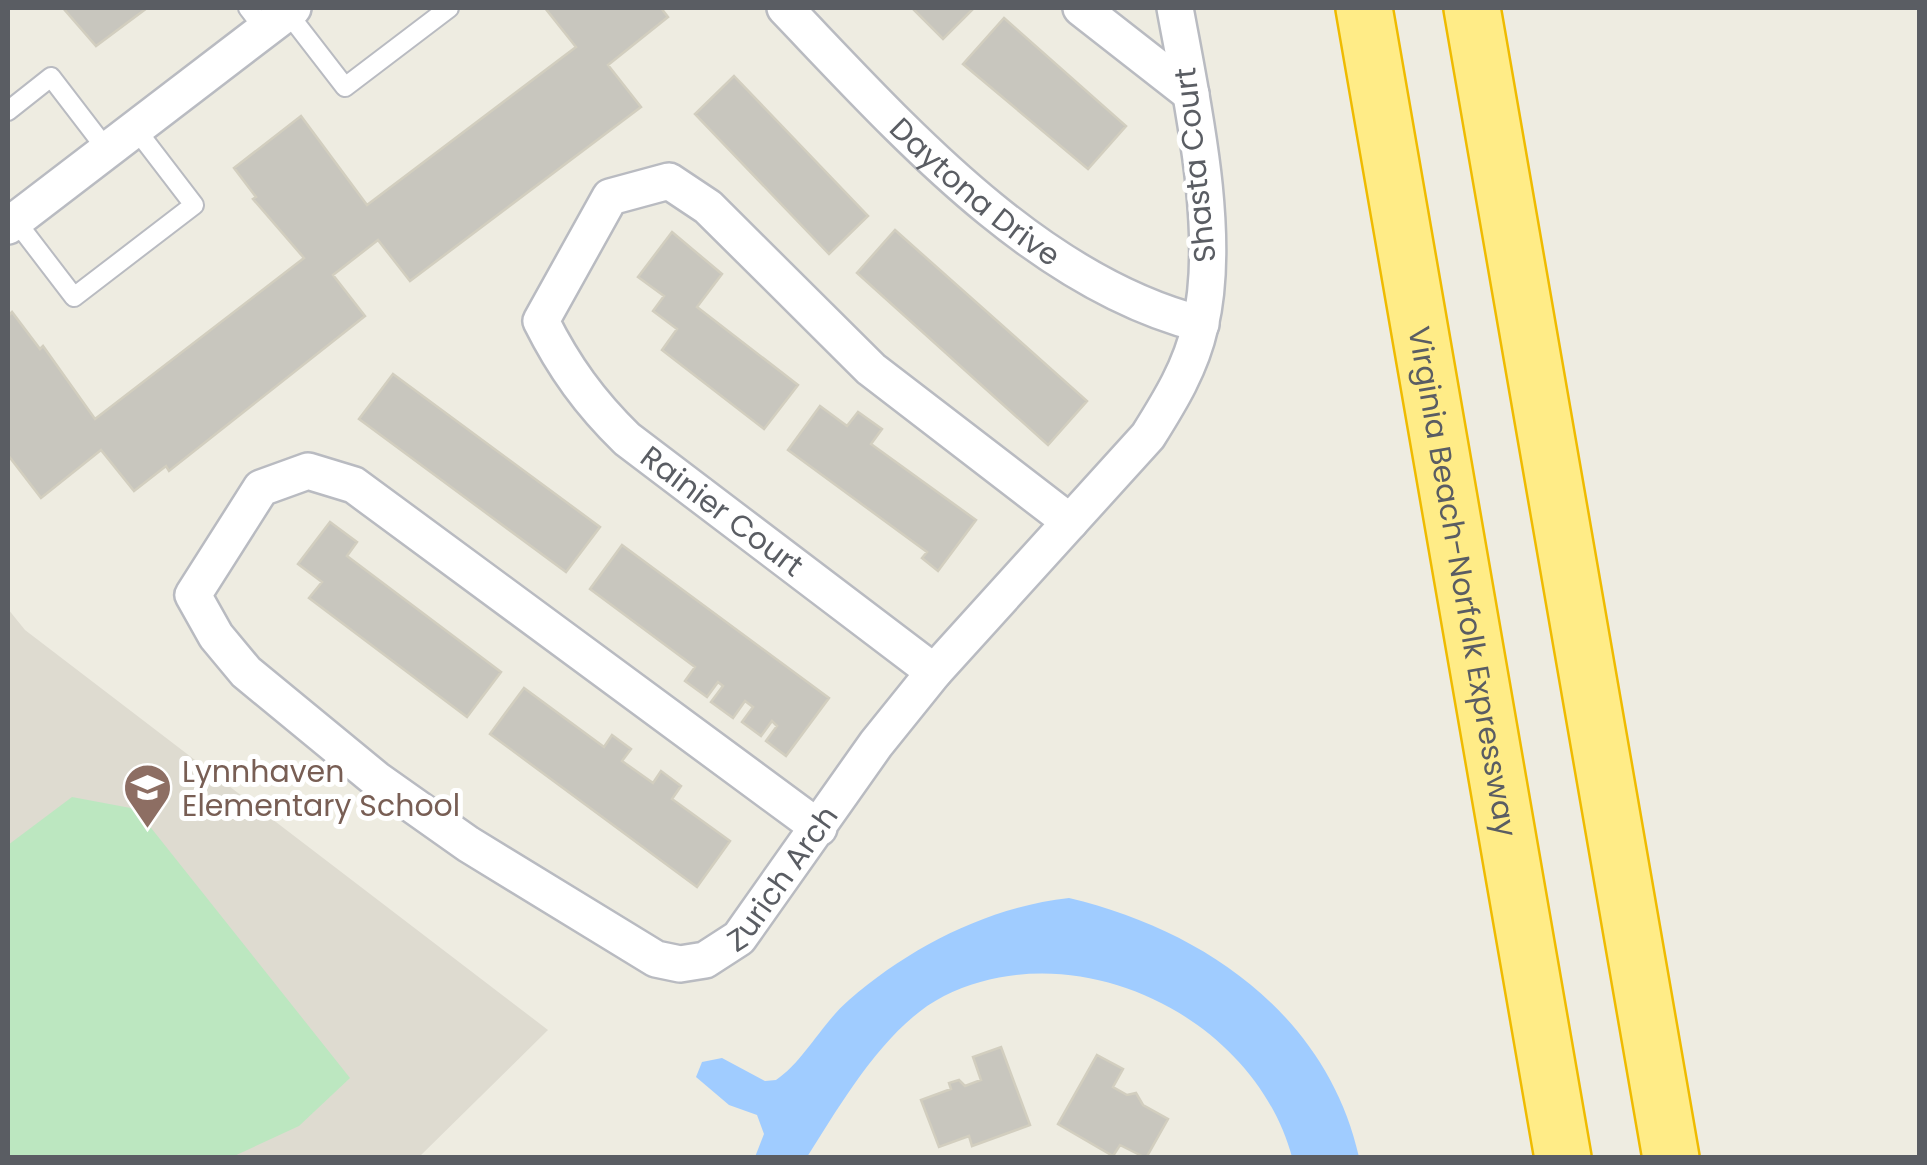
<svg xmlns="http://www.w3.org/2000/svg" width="1927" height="1165" viewBox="0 0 1927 1165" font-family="Poppins,sans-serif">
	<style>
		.education { fill: #dedbd0 }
		.green { fill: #bce7c0 }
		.water { fill: #a0ccff }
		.building { fill: #c8c6be; stroke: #d2cebf; stroke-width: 2.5 }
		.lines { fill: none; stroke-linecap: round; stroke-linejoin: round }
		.lane-casing { stroke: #b9bbc1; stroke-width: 22 }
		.street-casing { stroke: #b9bbc1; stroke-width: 40 }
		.highway-casing { stroke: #efbb00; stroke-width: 60 }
		.lane { stroke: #fff; stroke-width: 18 }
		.street { stroke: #fff; stroke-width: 35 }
		.highway { stroke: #ffec87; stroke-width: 55 }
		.labels { text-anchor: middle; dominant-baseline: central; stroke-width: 10; stroke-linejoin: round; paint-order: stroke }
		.street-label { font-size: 30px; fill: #5a5d63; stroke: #fff }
		.education-label { font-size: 30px; fill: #785e54; stroke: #fff; text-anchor: start }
	</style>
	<rect width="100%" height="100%" fill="#eeece1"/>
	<!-- education -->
	<path class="education" d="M8,609L25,630L548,1030L419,1157H8Z"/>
	<!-- green -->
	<path class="green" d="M72,797L136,809L350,1078L299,1126L232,1157H8V845Z"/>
	<!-- water -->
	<path class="water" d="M1069,898C1204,930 1327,1015 1359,1157H1292C1254,1017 1077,930 944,996C885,1026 841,1104 807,1157H755L764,1134L757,1115L729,1105L696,1077L702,1062L722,1058L765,1081L776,1080C804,1061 822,1023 849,1000C910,947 988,907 1069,898Z"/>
	<!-- building -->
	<path class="building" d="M63,8H147L96,46Z
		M545,8H661L668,17L608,65L641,107L410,281L378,240L333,275L365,316L169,471L166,466L134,491L101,450L41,498L8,455V316L12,312L40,349L43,346L95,419L304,258L253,199L256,197L234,168L301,116L367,205L576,47Z
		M912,8H974L943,39Z
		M1004,18L1126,126L1088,169L963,64Z
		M734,76L868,216L829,254L695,114Z
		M895,230L1087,401L1048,445L857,273Z
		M672,232L722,274L697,307L798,385L764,429L662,350L677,329L653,311L664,296L638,277Z
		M393,374L600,527L566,572L359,419Z
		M820,406L847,426L858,412L882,429L871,444L976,520L938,571L922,558L927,552L788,450Z
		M330,522L357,542L347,556L501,672L467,717L309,598L322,582L298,564Z
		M622,545L829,698L786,756L766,741L777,726L772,721L761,736L742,722L753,707L745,701L733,718L711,702L723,686L718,682L707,697L685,681L695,667L590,589Z
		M524,688L604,747L612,735L631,749L622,761L653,783L661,771L681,786L672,799L730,841L697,887L490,734Z
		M1001,1047L1030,1125L972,1146L969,1136L939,1147L921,1100L951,1089L949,1083L959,1080L965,1086L981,1080L973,1057Z
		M1097,1055L1123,1069L1113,1087L1127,1095L1136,1093L1143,1105L1168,1119L1146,1158L1120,1145L1113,1156L1058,1124Z"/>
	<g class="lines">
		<defs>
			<path id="lane" d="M248,8L264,29
				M287,12L345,87L449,8
				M8,111L51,77L107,150
				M15,220L74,297L194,205L135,128"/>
			<g id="street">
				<path id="s1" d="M785,8C900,128 1035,282 1201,324"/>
				<path d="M1081,8L1191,94"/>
				<path d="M8,226L293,8"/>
				<path d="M934,672L627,439C590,403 564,367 541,321L610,197L669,181L708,207L871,369L1070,522"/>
				<path id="s2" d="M819,828L354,485L308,471L261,488L193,595L216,636L246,672L376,779L468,844L656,959L680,964L705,960L739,938L876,744L934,672L1148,436C1170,401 1191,367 1200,326C1222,234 1192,101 1175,8"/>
			</g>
			<g id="highway">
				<path id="s3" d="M1364,8L1563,1158"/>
				<path d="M1472,8L1671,1158"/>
			</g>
		</defs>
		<!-- lane casing -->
		<use href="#lane" class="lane-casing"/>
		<!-- street casing -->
		<use href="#street" class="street-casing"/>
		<!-- highway casing -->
		<use href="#highway" class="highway-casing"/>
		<!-- lane -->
		<use href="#lane" class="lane"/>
		<!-- street -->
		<use href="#street" class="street"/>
		<!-- highway -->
		<use href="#highway" class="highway"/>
	</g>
	<!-- icons -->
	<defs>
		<symbol id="school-pin" viewBox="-11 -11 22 30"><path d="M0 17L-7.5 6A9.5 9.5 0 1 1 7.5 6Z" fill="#8d6e63" stroke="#fff"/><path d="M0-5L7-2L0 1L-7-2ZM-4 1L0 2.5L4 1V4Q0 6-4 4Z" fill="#fff"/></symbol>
	</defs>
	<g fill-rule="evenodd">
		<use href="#school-pin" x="120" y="760" width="55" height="75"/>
	</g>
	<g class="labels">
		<!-- street labels -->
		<g class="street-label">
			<text transform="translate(1195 165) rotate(-96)">Shasta Court</text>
			<text stroke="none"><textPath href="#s1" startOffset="265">Daytona Drive</textPath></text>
			<text transform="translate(722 511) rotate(37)">Rainier Court</text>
			<text stroke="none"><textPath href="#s3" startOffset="582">Virginia Beach-Norfolk Expressway</textPath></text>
			<text stroke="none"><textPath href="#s2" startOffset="1562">Zurich Arch</textPath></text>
		</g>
		<!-- education labels -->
		<g class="education-label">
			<text x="182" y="771">Lynnhaven<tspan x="182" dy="34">Elementary School</tspan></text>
		</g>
	</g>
	<!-- border -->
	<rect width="1927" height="1165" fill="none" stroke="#5a5d63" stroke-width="20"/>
</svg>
